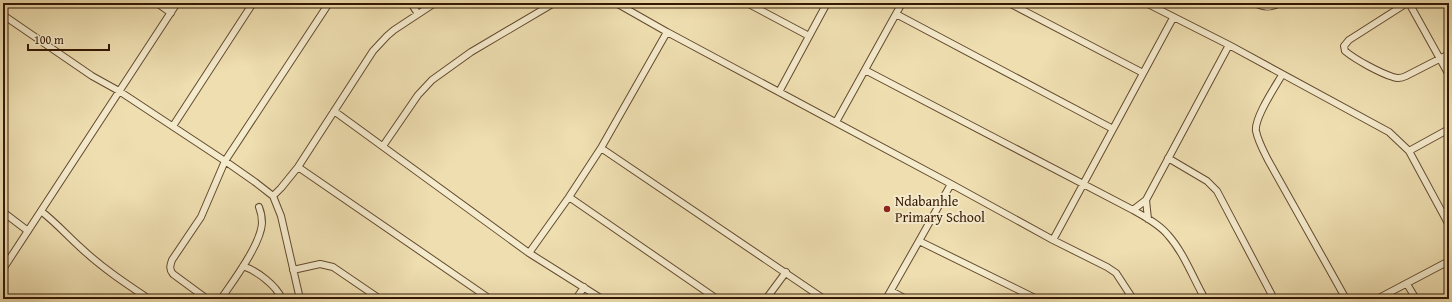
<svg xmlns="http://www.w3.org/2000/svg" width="1452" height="302" viewBox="0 0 1452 302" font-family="'Gentium Book Plus',serif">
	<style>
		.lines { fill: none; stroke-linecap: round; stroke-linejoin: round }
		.minor-casing { stroke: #634a2e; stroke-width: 8 }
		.minor { stroke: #f4eacc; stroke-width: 6 }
		.poi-dot { fill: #8f2418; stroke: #f4eacc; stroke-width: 1.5 }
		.labels { text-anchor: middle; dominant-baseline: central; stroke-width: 4; stroke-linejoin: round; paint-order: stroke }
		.poi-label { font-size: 14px; fill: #351803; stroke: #f4eacc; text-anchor: start }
	</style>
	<rect width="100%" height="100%" fill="#eedeb0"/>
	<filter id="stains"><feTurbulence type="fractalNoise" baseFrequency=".005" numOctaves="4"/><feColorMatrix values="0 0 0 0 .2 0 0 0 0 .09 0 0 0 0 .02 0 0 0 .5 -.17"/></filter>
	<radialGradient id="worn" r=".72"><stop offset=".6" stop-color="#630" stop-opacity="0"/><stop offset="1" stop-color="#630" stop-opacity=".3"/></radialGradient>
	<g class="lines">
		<defs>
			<path id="minor" d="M157,3L171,13
				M411,3L418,14
				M616,3L667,32L951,184L1053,240L1107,267L1116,273L1133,299
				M747,3L809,36
				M1009,3L1143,73
				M1146,3L1229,45L1389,132L1409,151L1449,225
				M1255,3C1264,8 1271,8 1280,3
				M1407,3L1349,40L1344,46L1345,51C1356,60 1380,73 1393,77C1398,79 1402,78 1406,76L1449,54
				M1409,3L1449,75
				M896,14L1113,129
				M3,15L92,76L119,91L225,161L255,182L273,196L281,216L300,299
				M865,70L1133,210C1145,217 1159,224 1168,235C1184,253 1193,278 1205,299
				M1282,75C1275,87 1254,118 1256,131C1258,141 1263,150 1268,160L1346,299
				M779,92L827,3
				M334,111L529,253L602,299
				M836,122L902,3
				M173,126L253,3
				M383,146L418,95L432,80L471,52L554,3
				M601,148L667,32
				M1409,151L1449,129
				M1168,158L1207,181L1217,191L1274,299
				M298,167L490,299
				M273,196L281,188L298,167L373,51L387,36L394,30L435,3
				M569,197L717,299
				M1146,200L1148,219
				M1133,210L1146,200L1229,45
				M41,211C55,222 67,235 80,247C101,267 125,283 149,299
				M3,212L28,231
				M1053,240L1173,18
				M919,241L951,184
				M529,253L569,197L601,148L824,299
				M243,266C257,271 276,285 282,299
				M3,269L177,3
				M293,270L320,264L333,267L380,299
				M1407,284L1416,299
				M891,291L906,299
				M207,299L173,274C169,269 170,266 172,260L201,217L225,161L329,3
				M221,299C233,281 261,244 262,223C262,217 261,212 259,207
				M576,299L584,287
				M766,299L786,272
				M886,299L919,241L1037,299
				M1377,299L1449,261"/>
		</defs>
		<!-- minor casing -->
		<use href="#minor" class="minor-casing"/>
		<!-- minor -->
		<use href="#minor" class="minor"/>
	</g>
	<!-- markers -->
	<circle class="poi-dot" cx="887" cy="209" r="4"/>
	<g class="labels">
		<!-- poi labels -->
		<g class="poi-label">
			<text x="895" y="201">Ndabanhle<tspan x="895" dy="16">Primary School</tspan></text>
		</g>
	</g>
	<!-- margin -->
	<rect width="1452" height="302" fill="none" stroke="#eedeb0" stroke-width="16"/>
	<rect x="4" y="4" width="1444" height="294" fill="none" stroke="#351803" stroke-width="2"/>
	<rect x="8" y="8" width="1436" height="286" fill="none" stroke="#351803"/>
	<!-- scale -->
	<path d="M28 44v6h81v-6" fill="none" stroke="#351803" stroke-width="2"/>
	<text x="34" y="44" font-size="12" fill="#351803" stroke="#f4eacc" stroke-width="3" paint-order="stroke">100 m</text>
	<rect width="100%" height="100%" filter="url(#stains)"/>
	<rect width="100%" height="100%" fill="url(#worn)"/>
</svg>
